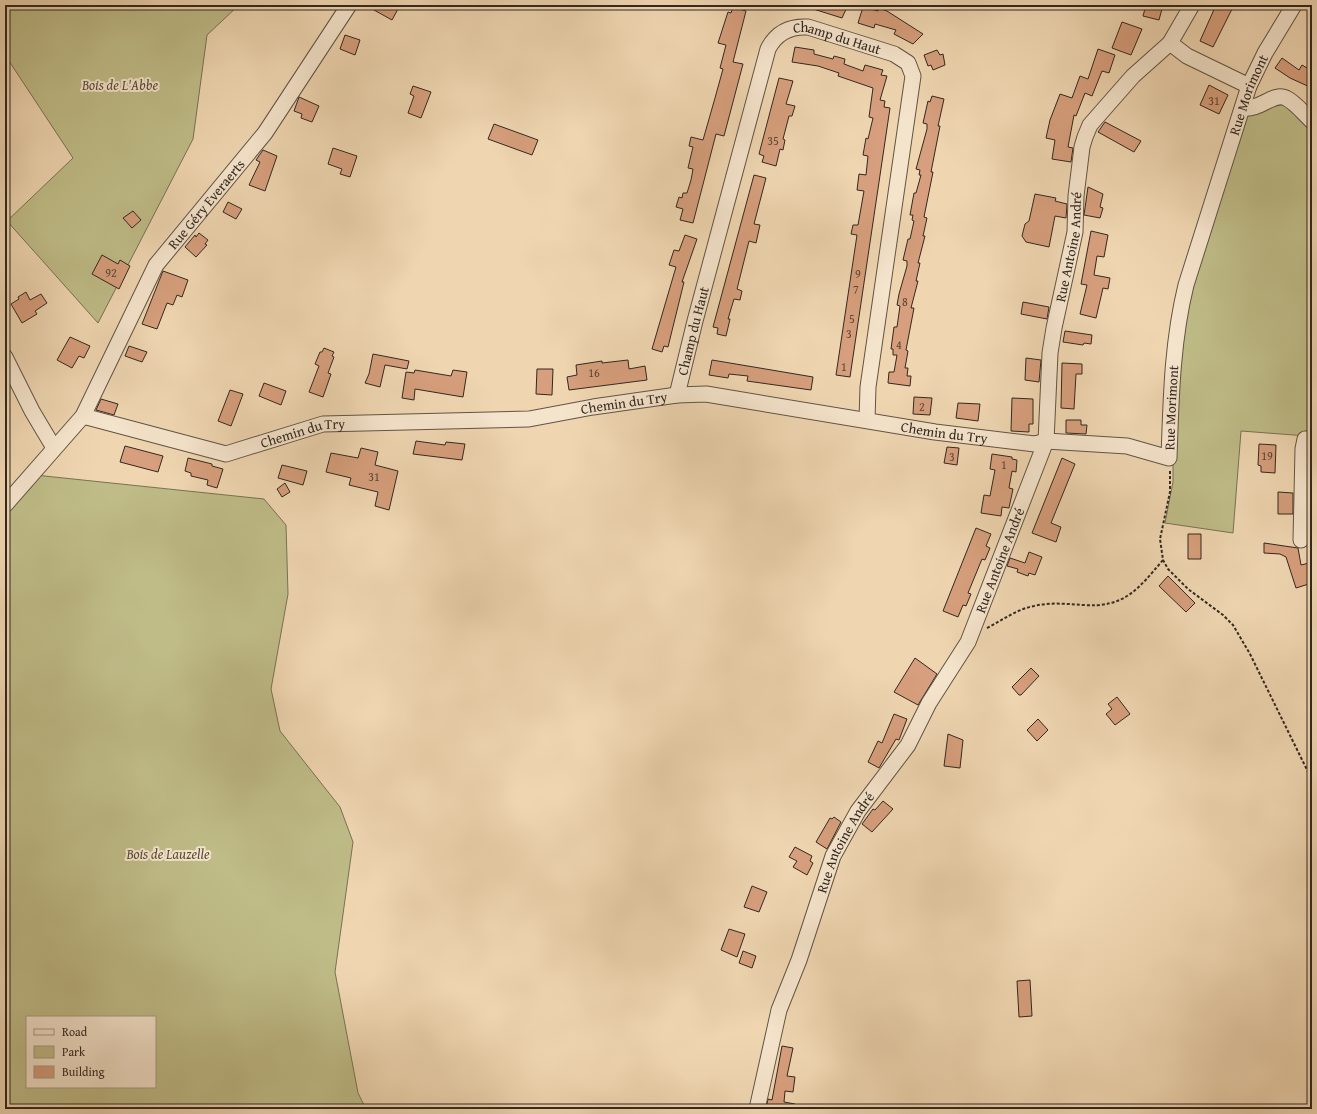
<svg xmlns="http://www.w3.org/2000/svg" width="1317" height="1114" viewBox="0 0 1317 1114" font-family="'Gentium Book Plus',serif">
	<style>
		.green { fill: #bfbc88; stroke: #787254; fill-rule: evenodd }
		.building { fill: #d79f7d; stroke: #322820 }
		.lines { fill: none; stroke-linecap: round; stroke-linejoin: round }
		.minor-casing { stroke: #615444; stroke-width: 17 }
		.path { stroke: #322820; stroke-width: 2; stroke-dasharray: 3 2; stroke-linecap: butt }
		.minor { stroke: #f5e4cc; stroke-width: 15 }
		.labels { text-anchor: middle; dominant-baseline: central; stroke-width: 4; stroke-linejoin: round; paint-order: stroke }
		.number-label { font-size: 12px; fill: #5b4637 }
		.street-label { font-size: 14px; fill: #322820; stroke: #f5e4cc }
		.park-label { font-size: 14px; font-style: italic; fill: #554d3a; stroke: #f5e4cc }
	</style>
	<rect width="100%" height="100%" fill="#efd6b1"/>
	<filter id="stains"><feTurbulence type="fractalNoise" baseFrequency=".005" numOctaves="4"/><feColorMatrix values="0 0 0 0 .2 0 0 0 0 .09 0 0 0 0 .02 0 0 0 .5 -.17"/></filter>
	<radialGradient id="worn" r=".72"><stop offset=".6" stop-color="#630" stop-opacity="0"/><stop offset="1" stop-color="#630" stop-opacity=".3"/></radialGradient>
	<!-- green -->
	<path class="green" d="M5,5H239L207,35L193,139L98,323L7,221L73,158L5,55Z
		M1283,102L1312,126V514L1304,522L1307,436L1241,431L1233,533L1165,523L1173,482V447L1187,292L1245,115Z
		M35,475L264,499L286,525L288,594L271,689L280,731L340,807L353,842L335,972L358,1093L366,1109H5V511ZM27,1017H155V1087H27Z"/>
	<!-- building -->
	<path class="building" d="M365,5H390L398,9L392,20Z
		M807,5H848L842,18L807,7Z
		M1146,5H1163L1159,20L1143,16Z
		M1216,5H1234L1213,47L1200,41Z
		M733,7L746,11L733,62L743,64L724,136L716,134L693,223L680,220L683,209L676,207L679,197L682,198L683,193H687L691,180L693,169L688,168L693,147L689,146L691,137L703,140L715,98L723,69L720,68L726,45L718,43L728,12L731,13Z
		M863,7L878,11L879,8L887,11L923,34L913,44L894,34L896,30L875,24L874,28L858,23Z
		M1122,22L1142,29L1131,55L1112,48Z
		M345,35L360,40L355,55L340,49Z
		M795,47L814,50V54L833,59L834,56L845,59L844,64L863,71L865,65L883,70L881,75L887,76L880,100L885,101L884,107L890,108L850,377L836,375L857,235L851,234L853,225H858L864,191L857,190L859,174L866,175L868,156L863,155L866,138L868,139L873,118L869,117L873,88L838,76L839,73L818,66L792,62Z
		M1098,49L1115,55L1109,73L1102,71L1092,96L1085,93L1076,116L1074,115L1068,147L1073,148L1071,162L1052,159L1055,140L1046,138L1050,120L1060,94L1072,98L1080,76L1088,79Z
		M937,50L940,55L943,54L945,65L933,70L931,65L928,66L924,55Z
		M1282,58L1299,70L1302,65L1312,71V88L1290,78L1275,68Z
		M779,78L793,81L786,104L795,106L792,116H789L783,139L785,140L783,150L780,149L776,166L762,162L764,156L759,154Z
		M1209,85L1228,95L1219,114L1200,105Z
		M413,86L431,92L421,118L408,113L414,96L410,94Z
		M932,96L944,99L938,126H940L931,172H933L924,217L927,218L923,236H925L918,263H920L916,281H918L911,308H914L906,350L908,351L905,368H908L907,376H911L910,386L888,383L889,372H894L897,355H893V349H891L894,327H897L900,306L897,305L899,294L907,266V261L903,260L908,239H910L914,221L912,220L913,215H910L914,193H916L921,175H919L920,170L916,169L927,129V124L923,123L928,101L930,102Z
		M299,97L319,106L312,122L301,118L302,114L294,111Z
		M1105,122L1141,141L1134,152L1098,132Z
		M494,124L538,140L532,155L488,139Z
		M333,148L357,156L350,177L340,174L342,169L328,164Z
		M263,150L277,156L265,191L249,185L260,162L256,160Z
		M754,175L766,178L754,224L760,225L756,243L749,241L737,289L742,291L740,300L734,299L728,319H730L726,336L717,334L718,328L713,327Z
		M1088,187L1103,194L1100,207L1103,208L1100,218L1084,215Z
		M1035,194L1056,198L1055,201L1067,204L1066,218L1055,216L1049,247L1026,242L1022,236L1025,224L1029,221Z
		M228,202L242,209L236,219L223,212Z
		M133,211L141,220L132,228L123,218Z
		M1091,231L1108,235L1104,257L1097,256L1094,275L1110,278L1108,289L1103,288L1096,318L1080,314L1087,285L1081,284Z
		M199,233L208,240L205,244L207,245L196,257L185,247L195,235L196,237Z
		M685,235L697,239L682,282H684L668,347L664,346L662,352L652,349L676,267L669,265L674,250L679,251Z
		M102,255L118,264L120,260L130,266L119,289L92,274Z
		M163,271L188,280L182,297L177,295L173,305L167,303L157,329L142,324Z
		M26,292L30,300L41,294L47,303L35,311L37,314L22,323L11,304L19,299L18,297Z
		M1023,302L1049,307L1047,319L1021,314Z
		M1065,331L1092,335L1091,344L1084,343L1083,345L1063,342Z
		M70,337L90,346L84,358L79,356L72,368L57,360Z
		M129,346L147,352L142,362L125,356Z
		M324,348L334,352L332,356L334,357L328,373L331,374L323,397L309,392L319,366L315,364L320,352H322Z
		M373,354L409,361L407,369L385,365L380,387L365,383L369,374Z
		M1026,358L1041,360L1039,382L1025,380Z
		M628,360L629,369L645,366L647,380L569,390L567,377L577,375L576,365L602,361V363Z
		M712,360L813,377L811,390L747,381L748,376L729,374L728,378L709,375Z
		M1062,363L1082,364V374H1076L1074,409L1061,408Z
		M537,369H553L552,395L536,394Z
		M415,370L451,376L453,370L467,372L463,397L415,389L414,400L402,398L406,372L414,373Z
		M264,383L286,391L281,405L259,396Z
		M230,390L243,394L231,426L218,421Z
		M914,397L932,398L930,415L913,414Z
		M1012,398L1033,399V424H1029V432L1011,431Z
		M101,399L118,404L114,415L96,410Z
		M958,403L980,404L978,421L956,418Z
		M1066,420H1081V425H1087L1086,434L1066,433Z
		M416,441L445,445L446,442L465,444L462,460L413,454Z
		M1259,444L1276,445L1275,473L1261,472V466L1258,465Z
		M125,446L163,456L158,472L120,462Z
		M947,447L959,448L957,465L944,463Z
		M361,448L378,452L375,465L398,471L389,510L375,506L378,492L349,485L351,478L326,472L331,453L358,458Z
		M992,454L1012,457V459L1017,460L1016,472L1012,471L1009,488L1013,489L1009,508L1002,507L1001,516L981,513L984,495L990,496L995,470L990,469Z
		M188,458L212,464V466L223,469L217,488L207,485L208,480L191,476V473L185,471Z
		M1062,458L1075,464L1051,523L1061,527L1056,542L1032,533Z
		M282,465L307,471L303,485L278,478Z
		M285,483L290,492L282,497L277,489Z
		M1278,492L1293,493V514H1278Z
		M976,528L991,534L986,546L990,548L985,560L982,559L968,593L971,594L966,606L963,605L958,617L943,611Z
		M1188,534H1201V559H1188Z
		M1264,543L1298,548L1301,565L1309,563L1312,574V583L1296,588L1286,557L1280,554L1264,553Z
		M1029,552L1042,557L1035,575L1029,573L1028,576L1017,572L1018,569L1007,566L1010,558L1025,563Z
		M1168,576L1195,603L1186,612L1159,586Z
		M915,658L937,674L918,705L894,692Z
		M1031,668L1039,676L1021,695H1019L1012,687Z
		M1117,697L1130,714L1115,725L1106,714L1112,709L1108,704Z
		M894,714L907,719L899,740L896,739L879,768L868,762L878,741L882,743Z
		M1038,719L1048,730L1037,741L1027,730Z
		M948,734L963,740L960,768L944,766Z
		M883,801L893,809L872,832L862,824L873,809L875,810Z
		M834,817L841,822L827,849L816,842L830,818L832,819Z
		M795,847L812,856L810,861L813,863L807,875L793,867L797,861L789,857Z
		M752,886L767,892L759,912L744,907Z
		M729,929L745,934L737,957L721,950Z
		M743,951L756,956L752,968L739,963Z
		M1030,980L1032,1016L1019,1017L1017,981Z
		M782,1046L793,1048L787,1076L795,1077L793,1092L785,1091L784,1102L795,1104V1109H766L768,1099L772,1100Z"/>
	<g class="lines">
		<defs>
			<g id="minor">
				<path d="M1170,43L1187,56L1249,86"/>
				<path d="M1243,108C1261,110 1273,92 1286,98C1296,103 1304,114 1312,121"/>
				<path d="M5,357L32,411L54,448"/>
				<path id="s1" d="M677,395L695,321L768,49C776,33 789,26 808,27L894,54L908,63L913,76L868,387L867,420"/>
				<path id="s2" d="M83,416L226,454L323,424L529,419L593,407L677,395L706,394L935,432L1035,444L1046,441L1127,446L1169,458C1171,399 1172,342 1186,285L1249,86L1265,53L1294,5"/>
				<path id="s3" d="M5,505L83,416L156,265L265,133L349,5"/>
				<path d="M1301,540L1303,449L1305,439L1312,440"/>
				<path id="s4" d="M757,1109L779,1010L799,960L833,856L858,811L908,745L929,703L968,642L1046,441L1050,353L1054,328L1075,232L1076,196L1082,147L1085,137L1090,125L1104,109L1133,76L1170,43L1192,5"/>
			</g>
		</defs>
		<!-- minor casing -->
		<use href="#minor" class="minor-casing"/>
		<!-- path -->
		<path class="path" d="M1170,471V492L1160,539L1163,560L1168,569L1188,589L1223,615L1233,625L1250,654L1312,780
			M987,628C1003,620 1017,609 1034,606C1050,602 1067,604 1083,605C1125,608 1138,589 1163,560"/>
		<!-- minor -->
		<use href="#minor" class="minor"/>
	</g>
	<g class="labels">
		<!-- number labels -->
		<g class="number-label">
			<text x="1214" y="100">31</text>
			<text x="773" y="140">35</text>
			<text x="111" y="272">92</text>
			<text x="858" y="273">9</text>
			<text x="856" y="289">7</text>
			<text x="905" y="301">8</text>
			<text x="852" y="318">5</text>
			<text x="849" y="333">3</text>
			<text x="899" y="344">4</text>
			<text x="844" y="366">1</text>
			<text x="594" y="372">16</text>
			<text x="922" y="406">2</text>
			<text x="1267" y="455">19</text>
			<text x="952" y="456">3</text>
			<text x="1004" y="464">1</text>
			<text x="374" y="476">31</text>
		</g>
		<!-- street labels -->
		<g class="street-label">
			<text stroke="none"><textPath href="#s1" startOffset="437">Champ du Haut</textPath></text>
			<text stroke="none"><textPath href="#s2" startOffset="1478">Rue Morimont</textPath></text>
			<text stroke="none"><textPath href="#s3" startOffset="365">Rue Géry Everaerts</textPath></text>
			<text stroke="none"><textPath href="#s4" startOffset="930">Rue Antoine André</textPath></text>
			<text stroke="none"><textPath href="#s1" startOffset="66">Champ du Haut</textPath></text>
			<text stroke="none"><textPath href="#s2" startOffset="552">Chemin du Try</textPath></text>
			<text stroke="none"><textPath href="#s2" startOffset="1154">Rue Morimont</textPath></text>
			<text stroke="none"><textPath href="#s2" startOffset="876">Chemin du Try</textPath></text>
			<text stroke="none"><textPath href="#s2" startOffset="228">Chemin du Try</textPath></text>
			<text stroke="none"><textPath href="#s4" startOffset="606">Rue Antoine André</textPath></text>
			<text stroke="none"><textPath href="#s4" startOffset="282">Rue Antoine André</textPath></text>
		</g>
		<!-- park labels -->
		<g class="park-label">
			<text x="120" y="85">Bois de L'Abbe</text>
			<text x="168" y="854">Bois de Lauzelle</text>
		</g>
	</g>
	<!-- margin -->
	<rect width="1317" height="1114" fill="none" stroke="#efd6b1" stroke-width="20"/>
	<rect x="6" y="6" width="1305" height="1102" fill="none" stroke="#322820" stroke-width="2"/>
	<rect x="10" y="10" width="1297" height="1094" fill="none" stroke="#322820"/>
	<!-- legend -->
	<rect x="26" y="1016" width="130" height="72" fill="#f5e4cc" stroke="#a79987"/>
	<rect x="34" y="1029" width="20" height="6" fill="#f5e4cc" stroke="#a79987"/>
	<text x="62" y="1036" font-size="12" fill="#322820">Road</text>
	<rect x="34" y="1046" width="20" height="12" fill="#bfbc88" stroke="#a79987"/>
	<text x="62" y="1056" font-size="12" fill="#322820">Park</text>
	<rect x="34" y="1066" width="20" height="12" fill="#d79f7d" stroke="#a79987"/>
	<text x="62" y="1076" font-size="12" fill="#322820">Building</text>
	<rect width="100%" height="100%" filter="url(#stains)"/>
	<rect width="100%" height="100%" fill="url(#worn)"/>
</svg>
